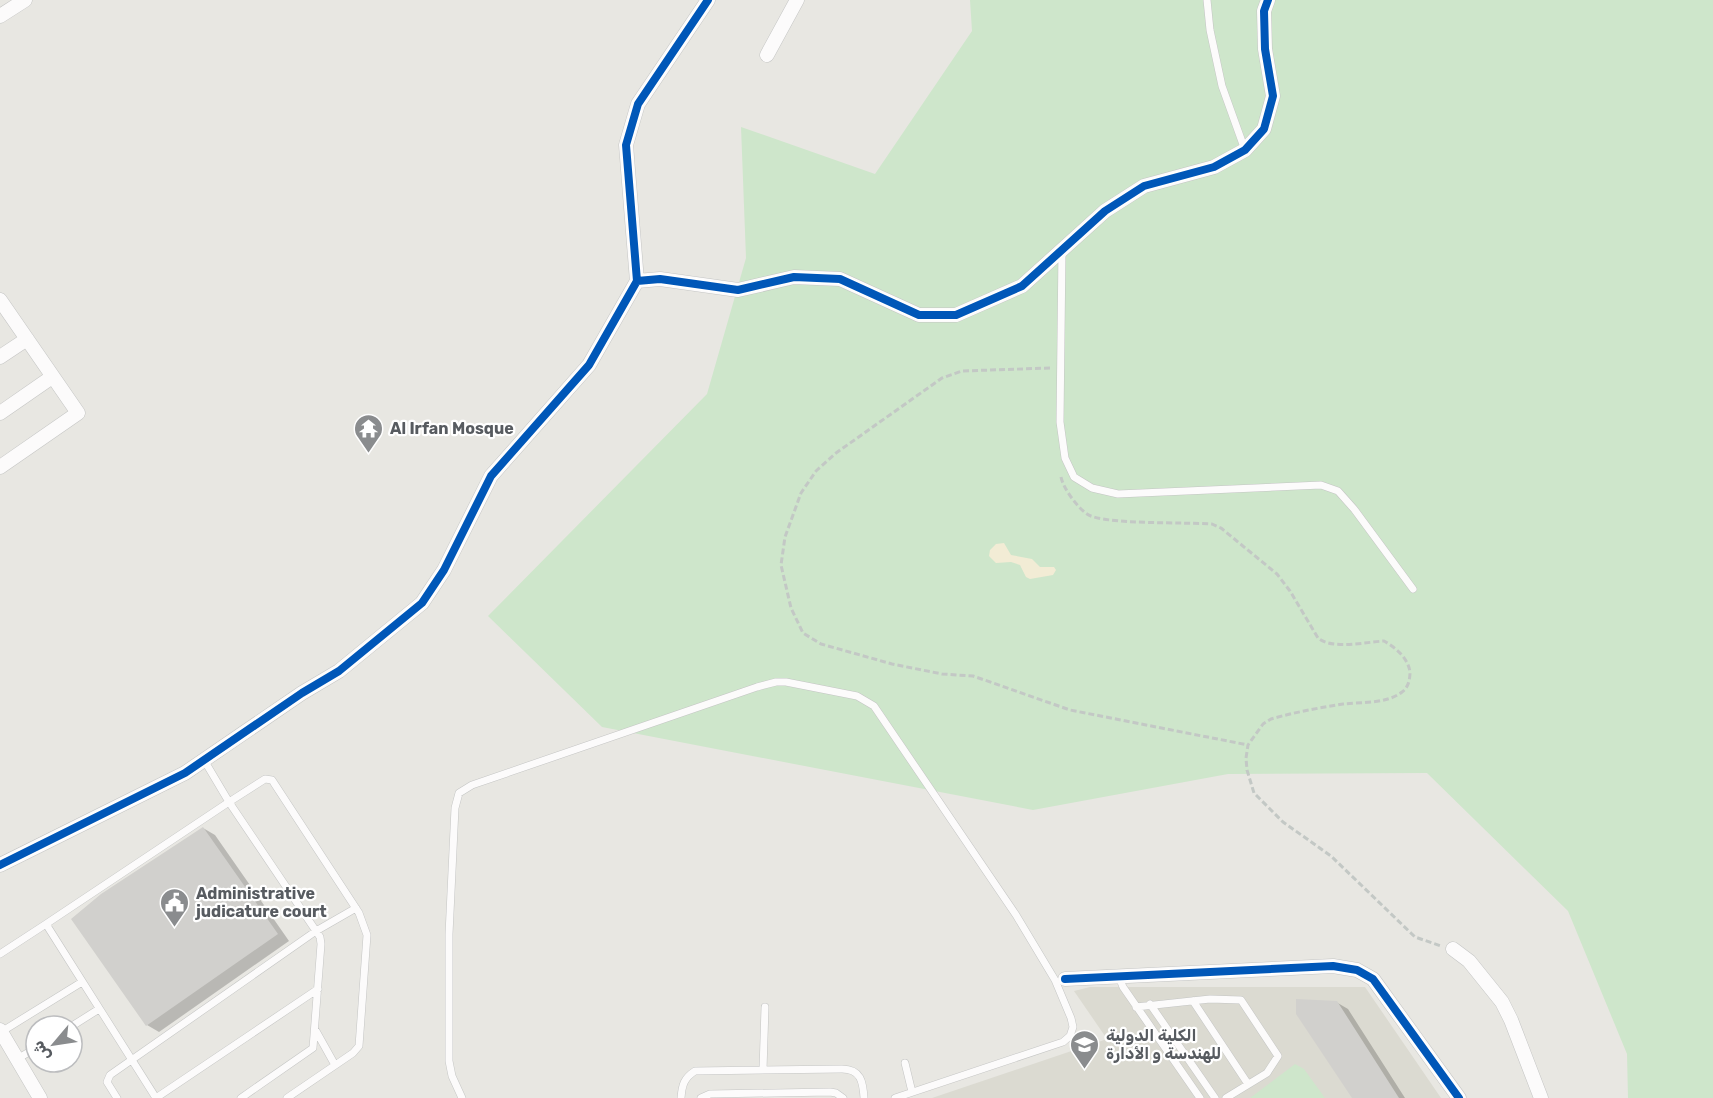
<svg xmlns="http://www.w3.org/2000/svg" width="1713" height="1098" viewBox="0 0 1713 1098" font-family="Rubik,'Noto Naskh Arabic',sans-serif">
	<style>
		.education { fill: #dbdad1 }
		.green { fill: #cee6cb }
		.sand { fill: #f2ecd5 }
		.shadow { fill: #0003 }
		.building { fill: #d1d0cd }
		.lines { fill: none; stroke-linecap: round; stroke-linejoin: round }
		.lane-casing { stroke: #c4c5c4; stroke-width: 8 }
		.street-casing { stroke: #c4c5c4; stroke-width: 15 }
		.path { stroke: #c3c8c5; stroke-width: 3; stroke-dasharray: 6 3; stroke-linecap: butt }
		.lane { stroke: #fcfbfb; stroke-width: 7 }
		.street { stroke: #fcfbfb; stroke-width: 14 }
		.cycleway-casing { stroke: #fff; stroke-width: 11 }
		.cycleway { stroke: #0057b8; stroke-width: 8 }
		.labels { text-anchor: middle; dominant-baseline: central; stroke-width: 4.5; stroke-linejoin: round; paint-order: stroke }
		.poi-label { font-size: 16px; font-weight: bold; fill: #575b60; stroke: #fff; text-anchor: start }
	</style>
	<rect width="100%" height="100%" fill="#e8e7e2"/>
	<!-- education -->
	<path class="education" d="M1090,987H1365L1441,1098H932L1107,1039L1074,991Z"/>
	<!-- green -->
	<path class="green" d="M970,0H1713V1098H1628L1627,1054L1568,911L1427,773L1228,774L1033,810L602,727L488,616L707,394L746,258L741,127L875,174L972,31Z
		M1295,1064L1304,1069L1325,1098H1250Z"/>
	<!-- sand -->
	<path class="sand" d="M1004,543L1011,555L1032,559L1040,567H1054L1056,570L1053,575L1030,579L1026,577L1020,565L1011,562L996,563L989,556L990,550L996,544Z"/>
	<!-- shadow -->
	<path class="shadow" d="M203,828L215,835L289,941L159,1032L147,1025Z
		M1336,1002L1348,1009L1405,1098H1354Z"/>
	<!-- building -->
	<path class="building" d="M203,827L278,934L146,1026L71,919L101,894Z
		M1296,999L1337,1001L1399,1098H1352L1296,1014Z"/>
	<g class="lines">
		<defs>
			<path id="lane" d="M1207,0L1210,30L1222,86L1245,150
				M1062,250L1060,422L1065,458L1074,477L1092,488L1118,494L1321,485L1338,491L1354,509L1413,589
				M204,760L229,802L265,779L272,780L359,913L367,935L359,1046L353,1053L287,1098
				M0,954L46,924
				M1119,977L1123,987L1200,1098
				M1193,1001L1248,1084
				M1150,1004L1215,1098
				M1136,1007L1210,999L1241,1000L1278,1056L1267,1073L1226,1098
				M72,1026L99,1009
				M316,1031L335,1065
				M1,1032L82,982
				M17,1059L36,1048
				M905,1063L912,1092
				M763,1070L765,1007
				M117,1098L107,1082L110,1075L316,931L356,908
				M156,1098L46,924L229,802L320,937L321,944L313,1048L241,1098
				M156,1098L318,989
				M462,1098L452,1076L449,1061V934L455,808L459,793L472,785L757,687L776,682H786L857,696L874,706L1016,915L1055,980L1071,1018L1073,1027L1070,1036L1063,1042L895,1098
				M681,1098C682,1085 684,1078 695,1071L842,1069C861,1069 863,1082 864,1098
				M701,1098L710,1094L830,1092L836,1093L843,1098"/>
			<path id="street" d="M0,16L25,0
				M767,55L797,0
				M637,281L660,279L738,290L794,277L840,279L919,315H956L1022,286L1105,211L1144,186L1214,167L1245,150L1264,129L1273,96L1265,49L1264,11L1268,0
				M0,300L78,413L0,467
				M0,357L27,339
				M0,413L52,377
				M0,865L185,773L302,693L339,671L422,603L444,570L491,476L589,365L637,281L626,145L638,104L708,0
				M1453,949L1469,961L1502,1002L1511,1020L1541,1098
				M1065,979L1333,966L1357,970L1373,979L1459,1098
				M0,1030L40,1098"/>
		</defs>
		<!-- lane casing -->
		<use href="#lane" class="lane-casing"/>
		<!-- street casing -->
		<use href="#street" class="street-casing"/>
		<!-- path -->
		<path class="path" d="M1050,368L962,371L942,378L836,453L816,471L801,493L785,537L781,565L791,608L803,633L821,644L892,664L942,674L973,676L1070,710L1248,745
			M1061,477C1063,488 1077,507 1087,514C1102,525 1188,522 1212,524L1221,528L1277,574L1290,591L1318,638C1332,650 1366,642 1384,641C1396,648 1408,658 1410,672C1410,680 1408,688 1402,692C1387,704 1361,702 1343,704C1319,708 1295,712 1271,719L1263,724L1248,745L1246,758L1247,770L1254,793L1283,822L1331,856L1415,937L1441,946"/>
		<!-- lane -->
		<use href="#lane" class="lane"/>
		<!-- street -->
		<use href="#street" class="street"/>
		<defs>
			<path id="cycleway" d="M637,281L660,279L738,290L794,277L840,279L919,315H956L1022,286L1105,211L1144,186L1214,167L1245,150L1264,129L1273,96L1265,49L1264,11L1268,0
				M0,865L185,773L302,693L339,671L422,603L444,570L491,476L589,365L637,281L626,145L638,104L708,0
				M1065,979L1333,966L1357,970L1373,979L1459,1098"/>
		</defs>
		<!-- cycleway casing -->
		<use href="#cycleway" class="cycleway-casing"/>
		<!-- cycleway -->
		<use href="#cycleway" class="cycleway"/>
	</g>
	<!-- icons -->
	<defs>
		<symbol id="temple-pin" viewBox="-11 -11 22 30"><path d="M0 17L-7.5 6A9.5 9.5 0 1 1 7.5 6Z" fill="#8a8c8e" stroke="#fff"/><path d="M0-6L5-2H3V0L6.5 2.5H4V6H1.5V3h-3V6H-4V2.5H-6.5L-3 0V-2H-5Z" fill="#fff"/></symbol>
		<symbol id="civic-pin" viewBox="-11 -11 22 30"><path d="M0 17L-7.5 6A9.5 9.5 0 1 1 7.5 6Z" fill="#8a8c8e" stroke="#fff"/><path d="M-.6-6.5H3V-4.5H.6V-3L4-1V1h2V6H-6V1h2V-1L-.6-3ZM-1.2 2.5V6h2.4V2.5Z" fill="#fff"/></symbol>
		<symbol id="university-pin" viewBox="-11 -11 22 30"><path d="M0 17L-7.5 6A9.5 9.5 0 1 1 7.5 6Z" fill="#8a8c8e" stroke="#fff"/><path d="M0-5L7-2L0 1L-7-2ZM-4 1L0 2.5L4 1V4Q0 6-4 4Z" fill="#fff"/></symbol>
	</defs>
	<g fill-rule="evenodd">
		<use href="#temple-pin" x="352" y="412" width="33" height="45"/>
		<use href="#civic-pin" x="158" y="886" width="33" height="45"/>
		<use href="#university-pin" x="1068" y="1028" width="33" height="45"/>
	</g>
	<g class="labels">
		<!-- poi labels -->
		<g class="poi-label">
			<text x="390" y="428">Al Irfan Mosque</text>
			<text x="196" y="893">Administrative<tspan x="196" dy="18">judicature court</tspan></text>
			<text x="1106" y="1035">الكلية الدولية<tspan x="1106" dy="18">للهندسة و الأدارة</tspan></text>
		</g>
	</g>
	<!-- north arrow -->
	<g transform="translate(54 1044) rotate(241)"><circle r="28" fill="#ffffff" stroke="#bcbdbf" stroke-width="1.5"/>
	<path d="M0-4.5L10 22L0 15L-10 22Z" fill="#8a8c8e"/>
	<text y="-9" font-size="16" font-weight="bold" text-anchor="middle" fill="#575b60">ش</text>
	</g>
</svg>
